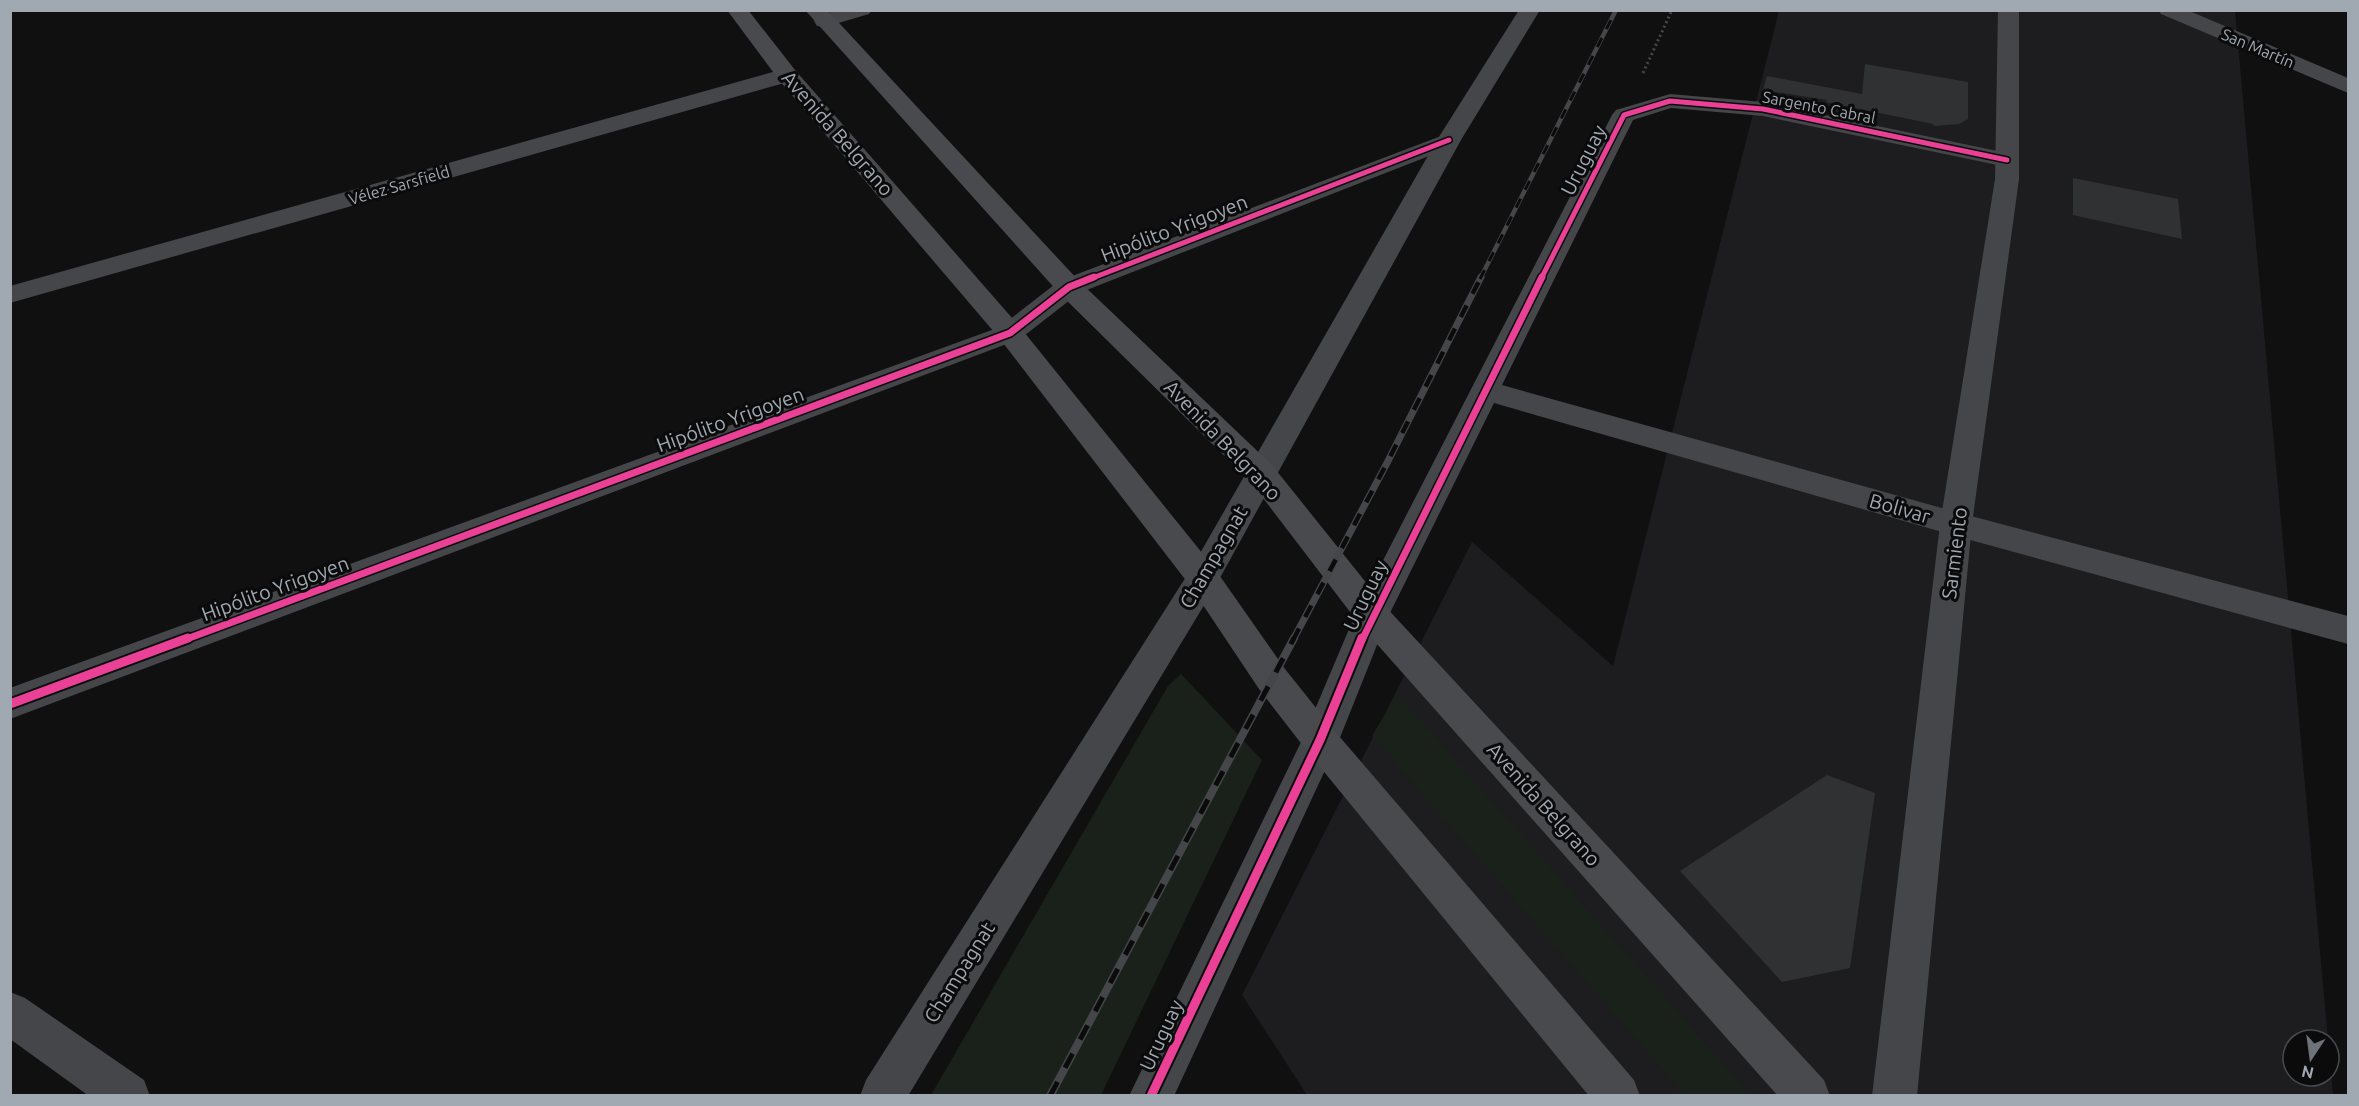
<svg xmlns="http://www.w3.org/2000/svg" width="2359" height="1106" viewBox="0 0 2359 1106" font-family="Ubuntu,sans-serif">
	<style>
		.built { fill: #1d1d1f }
		.green { fill: #1a211a }
		.building { fill: #303133 }
		.lines { fill: none; stroke-linecap: round; stroke-linejoin: round }
		.path { stroke: #46474b; stroke-width: 3; stroke-dasharray: 2 3; stroke-linecap: butt }
		.minor { fill: #444649; fill-rule: evenodd }
		.tertiary { fill: #444649; fill-rule: evenodd }
		.secondary { fill: #484a4d; fill-rule: evenodd }
		.rail-far2-casing { stroke: #454649; stroke-width: 4.5 }
		.rail-far1-casing { stroke: #454649; stroke-width: 7 }
		.rail-casing { stroke: #454649; stroke-width: 8 }
		.rail-far2 { stroke: #0b0b0c; stroke-width: 3; stroke-dasharray: 10; stroke-linecap: butt }
		.rail-far1 { stroke: #0b0b0c; stroke-width: 4.5; stroke-dasharray: 13; stroke-linecap: butt }
		.rail { stroke: #0b0b0c; stroke-width: 5; stroke-dasharray: 16; stroke-linecap: butt }
		.cycleway-far2-casing { stroke: #0b0b0c; stroke-width: 8 }
		.cycleway-far1-casing { stroke: #0b0b0c; stroke-width: 10 }
		.cycleway-casing { stroke: #0b0b0c; stroke-width: 13 }
		.cycleway-far2 { stroke: #ea4096; stroke-width: 5 }
		.cycleway-far1 { stroke: #ea4096; stroke-width: 7 }
		.cycleway { stroke: #ea4096; stroke-width: 9 }
		.labels { text-anchor: middle; dominant-baseline: central; stroke-width: 6; stroke-linejoin: round; paint-order: stroke }
		.far-street-label { font-size: 16px; fill: #a0a8b2; stroke: #0b0b0c }
		.street-label { font-size: 20px; fill: #a0a8b2; stroke: #0b0b0c }
	</style>
	<rect width="100%" height="100%" fill="#101010"/>
	<!-- built -->
	<path class="built" d="M1779,11H2235L2328,1040H2293V1076H2329V1052L2333,1095H1307L1242,995L1472,542L1613,666Z"/>
	<!-- green -->
	<path class="green" d="M1181,674L1262,760L1101,1095H931L1168,686Z
		M1397,694L1751,1095H1685L1372,736Z"/>
	<!-- building -->
	<path class="building" d="M1865,64L1968,82V119L1959,124L1934,126L1933,124L1826,102L1827,100L1763,90L1767,76L1862,94Z
		M2073,178L2178,199L2182,239L2073,215Z
		M1827,775L1875,793L1850,968L1782,982L1680,871Z"/>
	<g class="lines">
		<!-- path -->
		<path class="path" d="M1643,73L1672,10"/>
		<!-- minor -->
		<path class="minor" d="M838,10H872L869,14L825,27L817,26L814,21L817,16Z
			M2158,10H2187L2348,78V93L2161,14Z
			M787,68L795,70L798,75L795,80L10,303V286Z
			M1670,94L1763,102L2007,153L2016,155L2019,160L2016,165L2007,167L1763,116L1671,108L1633,120L1502,385L1956,512L2348,616V644L1956,536L1494,403L1389,615L1339,740L1174,1096H1129L1302,740L1355,615L1612,115L1616,110Z
			M1449,133L1457,135L1461,140L1457,145L1079,293L1020,339L10,719V688L1000,327L1059,281Z
			M10,992L25,998L144,1080L150,1096H89L10,1039Z"/>
		<!-- tertiary -->
		<path class="tertiary" d="M1519,10H1540L1461,140L1215,587L908,1096H860L866,1080L1191,569L1437,140Z
			M1998,10H2019V179L1972,524L1917,1096H1872L1940,524L1995,179Z"/>
		<!-- secondary -->
		<path class="secondary" d="M727,10H748L795,70L1020,327L1215,569L1285,669L1333,729L1634,1080L1640,1096H1589L1307,751L1259,689L1191,587L1000,339L779,80Z
			M805,10H827L1079,281L1272,465L1384,605L1824,1080L1830,1096H1778L1360,625L1250,481L1059,293Z"/>
		<defs>
			<path id="rail-far2" d="M1480,279L1616,10"/>
			<path id="rail-far1" d="M1293,640L1387,463L1481,277"/>
			<path id="rail" d="M1050,1096L1294,638"/>
		</defs>
		<!-- rail-far2 casing -->
		<use href="#rail-far2" class="rail-far2-casing"/>
		<!-- rail-far1 casing -->
		<use href="#rail-far1" class="rail-far1-casing"/>
		<!-- rail casing -->
		<use href="#rail" class="rail-casing"/>
		<!-- rail-far2 -->
		<use href="#rail-far2" class="rail-far2"/>
		<!-- rail-far1 -->
		<use href="#rail-far1" class="rail-far1"/>
		<!-- rail -->
		<use href="#rail" class="rail"/>
		<defs>
			<path id="cycleway-far2" d="M1090,279L1449,140
				M1541,279L1624,115L1670,101L1763,109L2007,160"/>
			<path id="cycleway-far1" d="M184,640L1010,333L1069,287L1094,277
				M1362,640L1542,277"/>
			<path id="cycleway" d="M10,704L188,638
				M1151,1096L1320,740L1362,638"/>
		</defs>
		<!-- cycleway-far2 casing -->
		<use href="#cycleway-far2" class="cycleway-far2-casing"/>
		<!-- cycleway-far1 casing -->
		<use href="#cycleway-far1" class="cycleway-far1-casing"/>
		<!-- cycleway casing -->
		<use href="#cycleway" class="cycleway-casing"/>
		<!-- cycleway-far2 -->
		<use href="#cycleway-far2" class="cycleway-far2"/>
		<!-- cycleway-far1 -->
		<use href="#cycleway-far1" class="cycleway-far1"/>
		<!-- cycleway -->
		<use href="#cycleway" class="cycleway"/>
	</g>
	<g class="labels">
		<!-- far-street labels -->
		<g class="far-street-label">
			<text transform="translate(2258 48) rotate(23)">San Martín</text>
			<text transform="translate(1819 107) rotate(11)">Sargento Cabral</text>
			<text transform="translate(399 185) rotate(-16)">Vélez Sarsfield</text>
		</g>
		<!-- street labels -->
		<g class="street-label">
			<text transform="translate(838 133) rotate(49)">Avenida Belgrano</text>
			<text transform="translate(1583 160) rotate(-63)">Uruguay</text>
			<text transform="translate(1174 228) rotate(-21)">Hipólito Yrigoyen</text>
			<text transform="translate(730 419) rotate(-20)">Hipólito Yrigoyen</text>
			<text transform="translate(1223 440) rotate(46)">Avenida Belgrano</text>
			<text transform="translate(1900 508) rotate(16)">Bolivar</text>
			<text transform="translate(1954 553) rotate(-83)">Sarmiento</text>
			<text transform="translate(1213 557) rotate(-60)">Champagnat</text>
			<text transform="translate(275 588) rotate(-20)">Hipólito Yrigoyen</text>
			<text transform="translate(1365 595) rotate(-64)">Uruguay</text>
			<text transform="translate(1544 804) rotate(48)">Avenida Belgrano</text>
			<text transform="translate(959 972) rotate(-58)">Champagnat</text>
			<text transform="translate(1161 1035) rotate(-65)">Uruguay</text>
		</g>
	</g>
	<!-- border -->
	<rect width="2359" height="1106" fill="none" stroke="#a0a8b2" stroke-width="24"/>
	<!-- north arrow -->
	<g transform="translate(2311 1058) rotate(193)"><circle r="28" fill="#0b0b0c" stroke="#474a4e" stroke-width="1.5"/>
	<path d="M0-4.5L10 22L0 15L-10 22Z" fill="#6e7379"/>
	<text y="-9" font-size="16" font-weight="bold" text-anchor="middle" fill="#a0a8b2">N</text>
	</g>
</svg>
